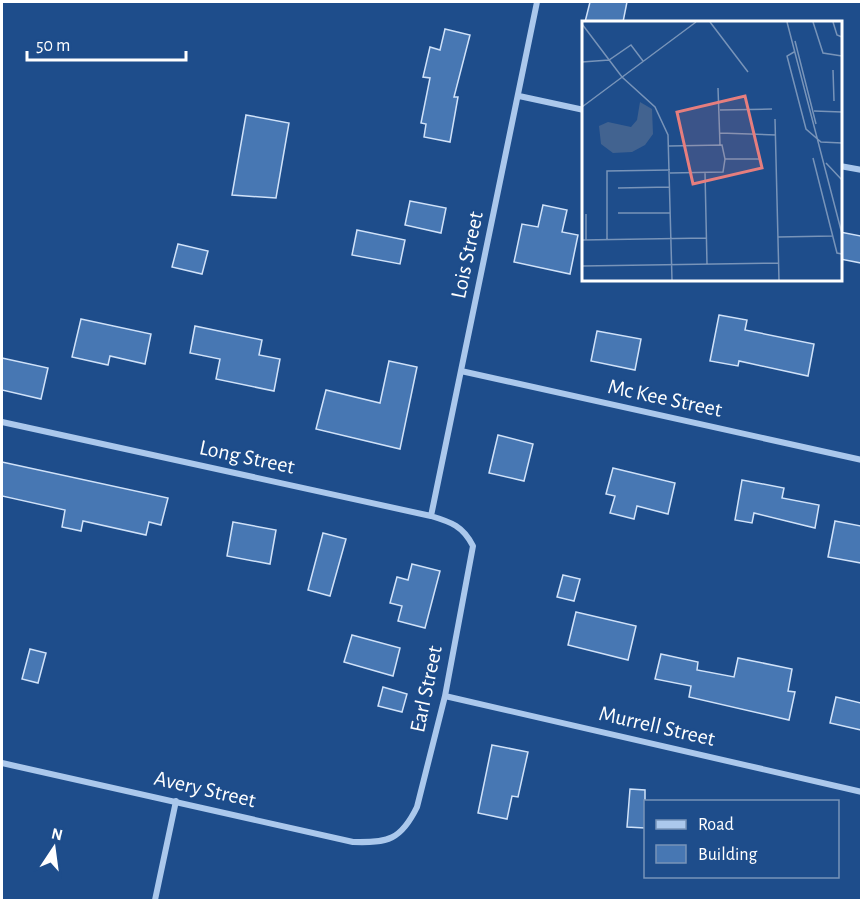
<svg xmlns="http://www.w3.org/2000/svg" width="863" height="902" viewBox="0 0 863 902" font-family="'Alegreya Sans',sans-serif">
	<style>
		.building { fill: #4777b3; stroke: #d0e2f9; stroke-width: 1.5 }
		.lines { fill: none; stroke-linecap: round; stroke-linejoin: round }
		.street { stroke: #abc8ec; stroke-width: 6 }
		.labels { text-anchor: middle; dominant-baseline: central; stroke-width: 4.5; stroke-linejoin: round; paint-order: stroke }
		.street-label { font-size: 22px; fill: #fff; stroke: #1e4d8b }
		.inset-road { fill: none; stroke: #7894b9; stroke-width: 1.5 }
		.view { fill: #e67e7e; fill-opacity: 0.15; stroke: #e67e7e; stroke-width: 3 }
		.inset-edge { fill: none; stroke: #fff; stroke-width: 3 }
	</style>
	<rect width="100%" height="100%" fill="#1e4d8b"/>
	<!-- building -->
	<path class="building" d="M590,2H627L623,22H585Z
		M445,29L470,35L454,97H458L450,142L424,137L426,124L421,123L430,78L423,77L430,47L440,50Z
		M246,115L289,123L276,198L232,195Z
		M410,201L446,208L441,233L405,225Z
		M543,205L567,210L562,232L578,235L570,274L514,262L522,224L538,227Z
		M357,230L405,240L400,264L352,255Z
		M840,232L861,236V263L840,259Z
		M178,244L208,251L202,274L172,267Z
		M719,315L747,320L745,330L814,344L808,376L739,361L738,366L710,361Z
		M81,319L151,334L145,364L110,356L108,365L72,357Z
		M195,326L262,340L259,355L280,359L274,391L216,379L220,359L190,353Z
		M597,331L641,339L635,370L591,361Z
		M2,358L48,368L41,399L2,390Z
		M389,361L417,367L400,449L316,429L326,390L380,403Z
		M498,435L533,444L524,481L489,473Z
		M2,462L168,498L161,525L149,522L146,535L83,521L81,531L62,527L65,510L2,496Z
		M613,468L675,483L668,514L637,506L634,519L610,513L615,496L606,494Z
		M742,480L784,488L782,498L819,505L815,528L754,513L752,523L735,520Z
		M835,521L861,526V563L828,557Z
		M233,522L276,530L270,564L227,556Z
		M323,533L346,539L330,596L308,590Z
		M412,564L440,571L425,628L398,621L402,606L390,603L397,577L408,580Z
		M563,575L580,579L574,601L557,597Z
		M576,612L636,626L628,660L568,645Z
		M352,635L400,648L393,676L344,662Z
		M30,649L46,653L38,683L22,679Z
		M661,654L698,662L697,670L734,677L738,658L792,669L788,691L795,692L789,720L689,697L691,686L655,679Z
		M383,687L407,694L402,712L378,706Z
		M836,697L861,703V730L830,723Z
		M492,745L528,752L518,797L512,796L507,819L478,813Z
		M630,789L645,790V828L627,827Z"/>
	<g class="lines">
		<!-- street -->
		<path class="street" d="M519,96L584,110
			M840,166L862,170
			M461,371L862,460
			M2,422L431,516C451,522 463,526 473,546L445,696L417,807C401,840 388,843 353,842L2,763
			M431,516L537,2
			M445,696L862,792
			M155,900L176,801"/>
	</g>
	<g class="labels">
		<!-- street labels -->
		<g class="street-label">
			<text transform="translate(467 255) rotate(-78)">Lois Street</text>
			<text transform="translate(665 398) rotate(12)">Mc Kee Street</text>
			<text transform="translate(247 457) rotate(12)">Long Street</text>
			<text transform="translate(426 689) rotate(-78)">Earl Street</text>
			<text transform="translate(657 726) rotate(13)">Murrell Street</text>
			<text transform="translate(205 789) rotate(13)">Avery Street</text>
		</g>
	</g>
	<!-- overview -->
	<g transform="translate(582 21)">
		<rect width="260" height="260" fill="#1e4d8b"/>
		<path d="M58,81L70,88L71,113L63,124L50,131L31,132L19,123L17,105L26,101L49,106L55,99Z" fill="#426390"/>
		<path class="inset-road" d="M128,1L166,51M205,1L260,213M231,1L241,32L260,35M251,1L255,14L260,16M0,3L40,56L73,86L86,114L90,259M213,20L234,103M212,31L205,35L224,108L239,121L260,122M0,41L27,39L49,24L61,40M251,49L252,80M136,67L138,124M0,86L114,1M138,89L190,88M232,90L260,91M193,98L197,259M138,112L194,114M87,125L140,124L143,138L141,151L88,152M231,137L255,232L260,233M143,138H178M244,142L260,159M123,151L125,243M36,167L88,166M36,192H88M4,193V219M196,216L250,215M0,219L125,217M25,219V150L88,149M0,245L197,242"/>
		<path class="view" d="M163,75L180,147L111,163L95,91Z"/>
		<rect width="260" height="260" class="inset-edge"/>
	</g>
	<!-- border -->
	<rect width="863" height="902" fill="none" stroke="#ffffff" stroke-width="6"/>
	<!-- legend -->
	<rect x="644" y="800" width="195" height="78" fill="#1e4d8b" stroke="#7894b9" stroke-width="1.5"/>
	<rect x="656" y="820" width="30" height="9" fill="#abc8ec" stroke="#7894b9" stroke-width="1.5"/>
	<text x="698" y="830" font-size="18" fill="#ffffff">Road</text>
	<rect x="656" y="845" width="30" height="18" fill="#4777b3" stroke="#7894b9" stroke-width="1.5"/>
	<text x="698" y="860" font-size="18" fill="#ffffff">Building</text>
	<!-- north arrow -->
	<g transform="translate(54 848) rotate(13)" stroke="#1e4d8b" stroke-width="4.5" paint-order="stroke">
	<path d="M0-4.5L10 22L0 15L-10 22Z" fill="#ffffff"/>
	<text y="-9" font-size="16" font-weight="bold" text-anchor="middle" fill="#ffffff">N</text>
	</g>
	<!-- scale -->
	<path d="M27 51v9h159v-9" fill="none" stroke="#ffffff" stroke-width="3"/>
	<text x="36" y="51" font-size="18" fill="#ffffff" stroke="#1e4d8b" stroke-width="4.5" paint-order="stroke">50 m</text>
</svg>
